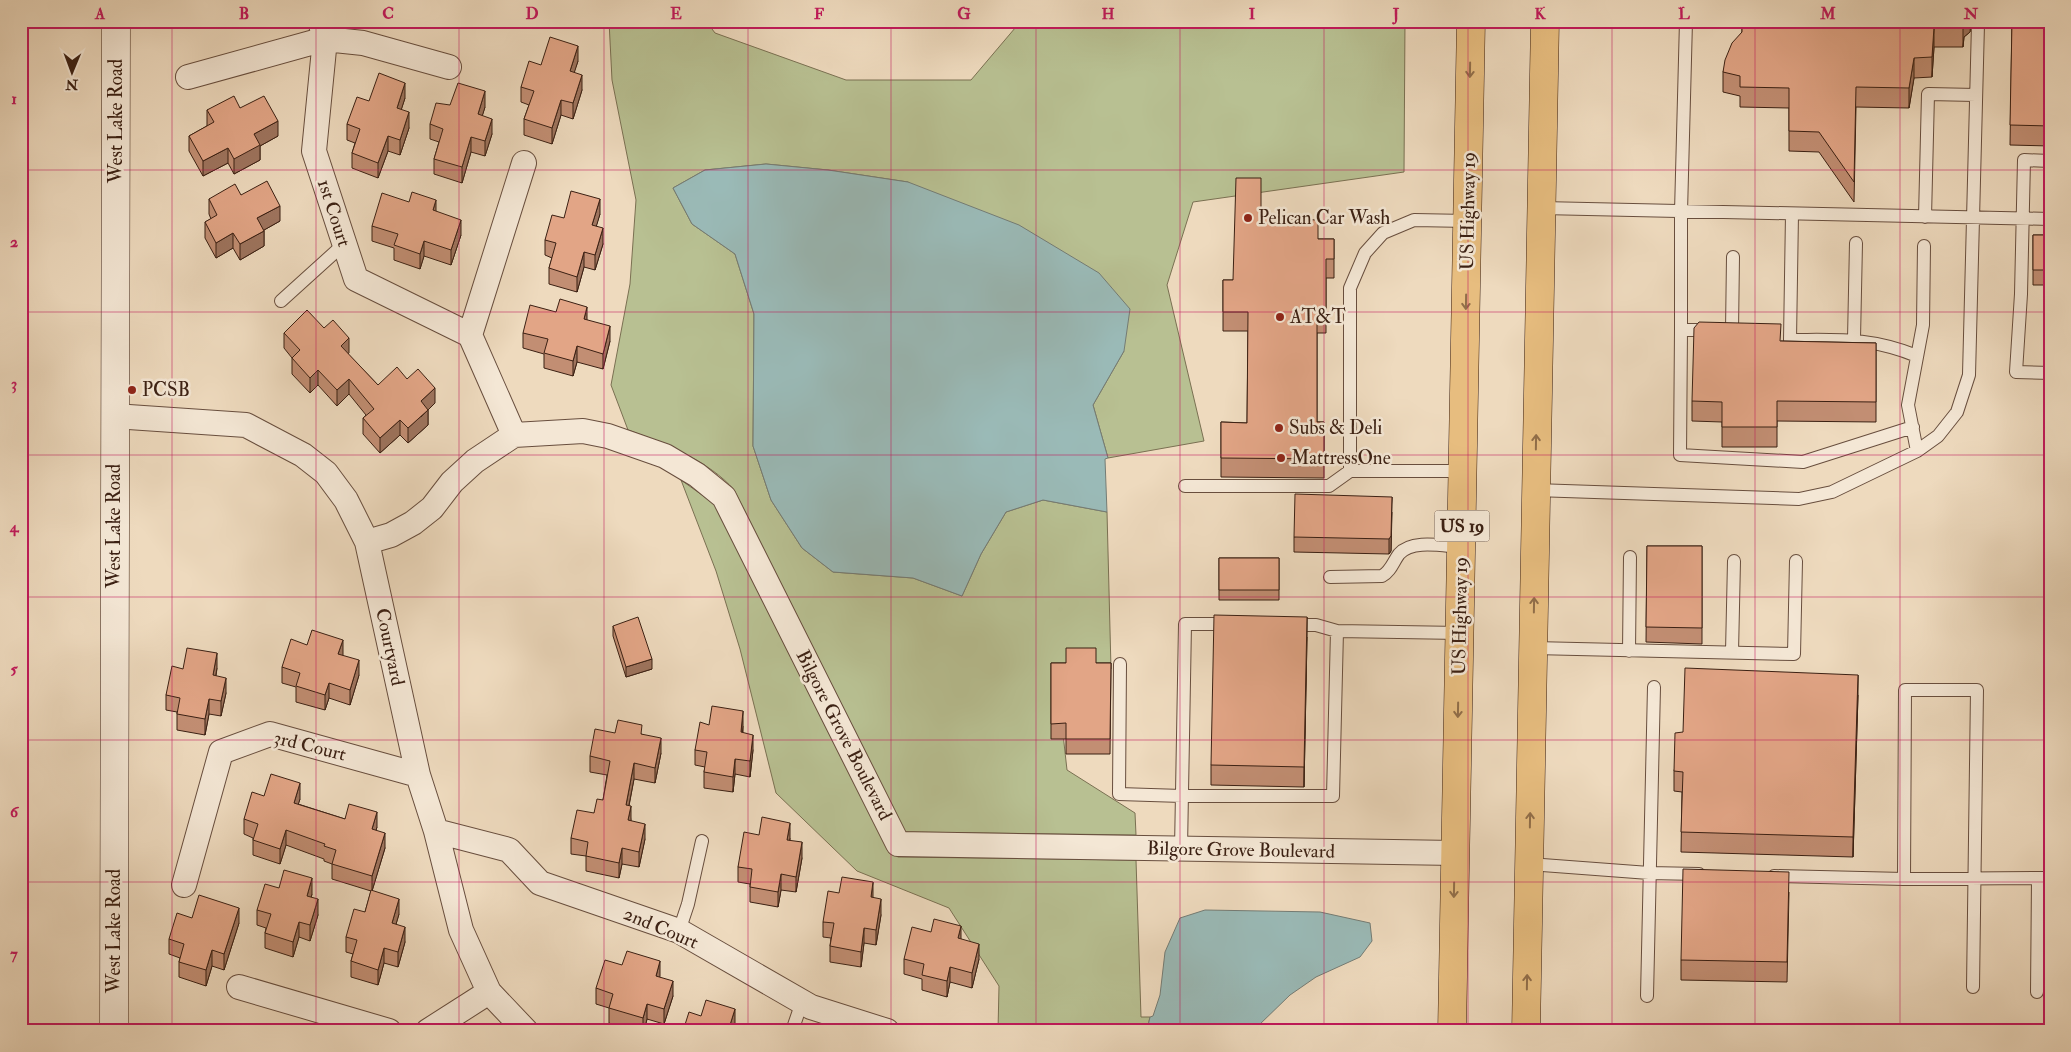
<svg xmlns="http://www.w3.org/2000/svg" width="2071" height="1052" viewBox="0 0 2071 1052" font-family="'IM FELL Double Pica',serif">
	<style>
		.green { fill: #b8c092; stroke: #7a7052 }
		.water { fill: #9abab7; stroke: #747c75 }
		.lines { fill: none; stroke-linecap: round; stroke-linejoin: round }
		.lane-casing { stroke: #684e3e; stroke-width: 14 }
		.street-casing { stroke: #684e3e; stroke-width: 26 }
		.secondary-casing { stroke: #3b2013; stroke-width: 29 }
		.highway-casing { stroke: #3b2013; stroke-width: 29 }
		.lane { stroke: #f4e7d5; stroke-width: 12 }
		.street { stroke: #f4e7d5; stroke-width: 24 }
		.secondary { stroke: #f4e7d5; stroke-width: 28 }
		.highway { stroke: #e7bd7f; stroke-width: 28 }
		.wall { fill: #c28e73; stroke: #3b2013 }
		.shaded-wall { fill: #9e745e; stroke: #3b2013 }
		.building { fill: #e2a586; stroke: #3b2013 }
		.oneway { stroke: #916e49 }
		.grid { fill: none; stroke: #c2185b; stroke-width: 1; stroke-opacity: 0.55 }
		.poi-dot { fill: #8f2418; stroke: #f4e7d5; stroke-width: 2 }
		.labels { text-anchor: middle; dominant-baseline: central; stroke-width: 5; stroke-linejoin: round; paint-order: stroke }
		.shield { fill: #f4e7d5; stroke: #725c4d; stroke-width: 1 }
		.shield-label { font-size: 18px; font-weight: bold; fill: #3b2013 }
		.street-label { font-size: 19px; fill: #3b2013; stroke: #f4e7d5 }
		.poi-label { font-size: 19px; fill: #3b2013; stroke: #f4e7d5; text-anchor: start }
		.neatline { fill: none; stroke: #c2185b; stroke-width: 2 }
		.grid-label { font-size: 16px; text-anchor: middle; font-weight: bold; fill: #c2185b }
	</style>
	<rect width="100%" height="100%" fill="#eedabe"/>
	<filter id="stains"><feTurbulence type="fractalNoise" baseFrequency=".004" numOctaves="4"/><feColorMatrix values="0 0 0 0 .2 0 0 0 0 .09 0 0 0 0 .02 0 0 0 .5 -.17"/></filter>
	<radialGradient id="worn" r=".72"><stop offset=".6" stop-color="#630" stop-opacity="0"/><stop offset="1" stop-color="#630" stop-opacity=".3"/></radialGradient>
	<!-- green -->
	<path class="green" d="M609,21H706L715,33L846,80H971L1021,21H1405L1404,172L1193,202L1167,285L1204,441L1108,458L1093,405L1124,351L908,182L828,170L766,164L705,170L673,188L692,224L735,254L754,314L753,446L771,500L802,548L833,572L913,578L962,596L981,554L1006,512L1043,500L1107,512L1111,669L1061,716L1067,770L1135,813L1136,835L905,832L734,490C711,462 662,442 628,430L611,385L630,284L636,200L612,80Z
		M681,480L716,505L889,851L898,857L1136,860L1141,1017H1150L1148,1026L1138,1031H998L999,986L949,908L857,871L776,793L740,649L716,571Z"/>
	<!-- water -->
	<path class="water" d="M766,164L828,170L908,182L1019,225L1099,273L1130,309L1124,351L1093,405L1108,458L1105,459L1107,512L1043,500L1006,512L981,554L962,596L913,578L833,572L802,548L771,500L753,446L754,314L735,254L692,224L673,188L705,170Z
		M1205,910L1320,912L1370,923L1372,941L1360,957L1316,977L1290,995L1258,1026L1242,1025L1239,1031H1138L1148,1026L1150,1017L1153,1016L1160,995L1165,952L1180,918Z"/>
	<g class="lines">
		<defs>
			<path id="lane" d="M1686,21L1681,212V330H1709
				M2050,161L2024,160L2021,294L2016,372L2050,373
				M1542,208L2050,219
				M1792,214L1790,340C1838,340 1871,337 1917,356
				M1925,217L1928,94L1976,95
				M1733,257L1732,330H1740
				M281,301L344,244
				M1681,330L1680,455L1803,462L1913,427
				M1854,339L1856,243
				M1917,451L1908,405L1923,325L1924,246
				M1463,471H1350V288L1365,253L1383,233L1414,220L1468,221
				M1185,486H1329L1350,471
				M1535,490L1799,499L1832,492L1917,451L1938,436L1957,412L1969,375L1978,24
				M1330,577L1382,576C1391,571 1393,562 1399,554C1412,539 1443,546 1461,547
				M1290,625H1316L1337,631L1460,633
				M1534,648L1794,654L1796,561
				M1629,651L1630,557
				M1732,652L1734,561
				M1120,664L1119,794L1182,796H1333L1337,631
				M1181,849L1185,624H1230
				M1529,864L1649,873L1699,874
				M1774,876L1904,879L2050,878
				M1904,879L1905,690H1977L1973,987
				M679,931L688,904L702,841
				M2037,992L2038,879
				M1647,996L1654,687
				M792,1031L802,1002"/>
			<path id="street" d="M320,21L325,39L314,151L356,279L470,335L514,435
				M188,77L325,39L363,43L449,67
				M470,335L524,163
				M114,416L246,425L303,455L326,473L346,500L367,542L418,775L436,831L461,930L489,992L526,1031
				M367,542L391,535L413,523L432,508L452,482L475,461L514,435L583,431L608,436L665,456L697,475L724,497L898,844L1455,853
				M436,831L509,850L540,883L679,931L811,1007L887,1031
				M184,885L221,752L270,734L418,775
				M239,987L389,1031
				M428,1031L489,992"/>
			<path id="secondary" d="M114,1031L116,21"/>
			<path id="highway" d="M1452,1031L1471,21
				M1526,1031L1545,21"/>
		</defs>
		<!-- lane casing -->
		<use href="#lane" class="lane-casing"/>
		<!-- street casing -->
		<use href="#street" class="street-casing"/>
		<!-- secondary casing -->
		<use href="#secondary" class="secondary-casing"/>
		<!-- highway casing -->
		<use href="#highway" class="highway-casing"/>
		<!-- lane -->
		<use href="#lane" class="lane"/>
		<!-- street -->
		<use href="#street" class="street"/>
		<!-- secondary -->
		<use href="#secondary" class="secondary"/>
		<!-- highway -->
		<use href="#highway" class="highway"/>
	</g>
	<!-- wall -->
	<path class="wall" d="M498,21H508L507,24Z
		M1742,21H1971L1970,32L1964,37L1963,47H1934L1932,77L1914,78L1909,108L1856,107L1854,202L1819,152L1789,151V108L1740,107V96L1723,92V72L1742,32Z
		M2012,21H2050V146L2010,145Z
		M578,61L574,72L582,90L573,119L561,115L552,144L524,135V119L529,105L521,102V87L541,65Z
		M405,98L401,110L409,128L400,155L388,151L378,178L352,168V153L355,143L347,140V124Z
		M450,105L485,107L482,116L492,134L485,156L471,152L462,183L434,174V159L439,142L430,139V124Z
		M240,108L278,136L260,146V160L234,174L228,163L203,176L189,151V136L207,126V110Z
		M241,195L280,221L264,230V246L240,260L233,248L216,258L205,238V222L211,219L209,214V199Z
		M436,211L461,235L451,265L424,256L420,269L394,260V248L372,241V226Z
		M600,214L596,226L603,244L595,270L584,267L577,292L549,284V268L552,258L545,255V240L564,218Z
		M1261,218L1318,239H1334V278H1326V333H1317V422H1324V478L1221,477V422L1247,423L1248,331H1223V280H1233Z
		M2033,235H2050V285H2033Z
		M556,312L587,320L610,341L603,369L577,362L573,376L544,368V354L523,348V333Z
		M324,328L349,353L348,354L378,385L407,379L435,403L428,410V425L408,443L400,435L380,453L363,434V418L366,415L349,394L337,406L318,385L310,393L292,374V358L284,348V333Z
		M1781,341L1876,343V422L1777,421V447H1722V422L1692,421V401Z
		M1392,512L1391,551L1389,554L1294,552V537Z
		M1647,546H1702V644L1646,642Z
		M1219,558H1279V600H1219Z
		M613,626L652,669L626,677L613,636Z
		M1307,637L1304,787L1211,785V765Z
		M342,655L359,675L350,705L329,698L325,710L296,702V687L282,683V667Z
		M1051,663H1111L1110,754H1066V739H1051Z
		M217,668L216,676L226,693L221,716L209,714L205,735L177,730V712L166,710V695L183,669Z
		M1858,695L1853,857L1681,852L1682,792L1674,791V771L1683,732Z
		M709,725L743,726V733L753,750L750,777L735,774L733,792L704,788V772L705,767L695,765V750Z
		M615,733L642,734L661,753L655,783L634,779L629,806L631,821L645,839L639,867L622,864L619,878L586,871V856L571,854V838L594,813L603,800L607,775L590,772V756Z
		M264,796L300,799L298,804L345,819L377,827L376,830L385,848L372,891L399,914L396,924L405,942L398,967L384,963L378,985L351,977V961L353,954L346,952V937L365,912L371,891L332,879V864L324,861V859L286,845L280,864L253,855V838L244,834V819Z
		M759,835L790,838V840L802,858L796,892L781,890L778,907L750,902V884L738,882V867Z
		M279,888L312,894L311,898L318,915L310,941L299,937L293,957L265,948V933L266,928L257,925V910Z
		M1789,892L1787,982L1681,980V960Z
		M873,898L881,915L876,945L864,943L861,967L830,962V946L831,938L823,937V922Z
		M192,918L239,923L224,970L212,966L206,986L179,977V962L180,958L169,954V939Z
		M961,939L979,959L972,988L950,982L947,997L922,990V979L904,974V959Z
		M660,977L673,996L664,1024L647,1019L644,1031H634L609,1023V1008L596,1004V988Z"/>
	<!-- shaded-wall -->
	<path class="shaded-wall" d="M223,21H236L223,25Z
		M1963,21H1971L1970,32L1964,37L1963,47Z
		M1934,27V47L1932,77V57Z
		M578,46V61L570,86V71Z
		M1914,58V78L1909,108V88Z
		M582,75V90L573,119V103Z
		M405,83V98L397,123V108Z
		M485,91V107L478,130V114Z
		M561,100V115L552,144V128Z
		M409,112V128L400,155V140Z
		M492,119V134L485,156V141Z
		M278,121V136L260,146V160L234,174V159L254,134Z
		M388,136V151L378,178V163Z
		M471,137V152L462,183V167Z
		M228,148V163L203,176V161Z
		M600,199V214L592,241V225Z
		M436,200V215L433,210Z
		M280,206V221L257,234V218Z
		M461,220V235L451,265V250Z
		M603,228V244L595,270V255Z
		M264,231V246L240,260V244Z
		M233,233V248L216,258V243Z
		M424,241V256L420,269V254Z
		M584,252V267L577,292V277Z
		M587,307V322L584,319Z
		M610,326V341L603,369V354Z
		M349,338V353L341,361V346Z
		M577,346V362L573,376V361Z
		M318,370V385L310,393V378Z
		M349,379V394L337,406V390Z
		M435,388V403L421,417V401Z
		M428,410V425L408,443V428Z
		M400,420V435L380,453V438Z
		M1392,497L1391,551L1389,554V539Z
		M1307,617V637L1304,787V767Z
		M343,640V655L338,669V654Z
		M217,653V668L213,691V675Z
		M652,659V669L626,677V667Z
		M359,660V675L350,705V690Z
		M1858,675V695L1853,857V837Z
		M226,678V693L221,716V701Z
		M329,683V698L325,710V695Z
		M209,699V714L205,735V719Z
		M743,711V726L741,748V732Z
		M753,735V750L750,777V761Z
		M661,738V753L655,783V768Z
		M735,759V774L733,792V777Z
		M634,763V779L626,820V805Z
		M300,783V799L294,818V803Z
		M631,806V821L628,820Z
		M377,812V827L372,844V829Z
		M790,823V838L787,855V840Z
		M645,824V839L639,867V852Z
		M286,830V845L280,864V849Z
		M385,833V848L372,891V876Z
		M802,842V858L796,892V877Z
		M622,848V864L619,878V863Z
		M781,874V890L778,907V892Z
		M312,878V894L307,912V896Z
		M873,882V898L871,897Z
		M318,899V915L310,941V925Z
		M399,899V914L392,938V923Z
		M881,899V915L876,945V930Z
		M239,908V923L224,970V954Z
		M299,922V937L293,957V942Z
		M961,926V942L958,938Z
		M405,927V942L398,967V952Z
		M864,928V943L861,967V952Z
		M979,944V959L972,988V973Z
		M384,948V963L378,985V970Z
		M212,950V966L206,986V970Z
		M660,961V976L656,991V976Z
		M950,967V982L947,997V981Z
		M673,981V996L664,1024V1009Z
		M647,1004V1019L644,1031H643V1018Z
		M735,1009V1025L733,1031L730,1025Z"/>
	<!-- building -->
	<path class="building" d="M1742,21H1963V27H1934L1932,57L1914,58L1909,88L1856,87L1854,182L1819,132L1789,131V88L1740,87V76L1723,72L1725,60L1732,43L1742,32Z
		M2012,21H2050V126L2010,125Z
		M550,37L578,46L570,71L582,75L573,103L561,100L552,128L524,119L534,91L521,87L529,61L541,65Z
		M379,73L405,83L397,108L409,112L400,140L388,136L378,163L352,153L360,129L347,124L357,97L369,101Z
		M458,83L485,91L478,114L492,119L485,141L471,137L462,167L434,159L443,129L430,124L436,103L450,105Z
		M234,96L240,108L264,96L278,121L254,134L260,145L234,159L228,148L203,161L189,136L214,122L207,110Z
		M1236,178H1261V218L1318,220V239H1334V259H1326V314H1317V422H1324V459L1221,458V422L1247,423L1248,312H1223V280H1233Z
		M267,181L280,206L257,218L264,231L240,244L233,233L216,243L205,222L217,215L209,199L235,184L241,195Z
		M571,191L600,199L592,225L603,228L595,255L584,252L577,277L549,268L556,243L545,240L552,215L564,218Z
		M412,192L436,200L433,210L461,220L451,250L424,241L420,254L394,245L398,234L372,226L382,193L409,202Z
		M2033,235H2050V270H2033Z
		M560,299L587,307L584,319L610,326L603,354L577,346L573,361L544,353L548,339L523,333L530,305L556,312Z
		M307,310L324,328L333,320L349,338L341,346L378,385L397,367L407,379L418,369L435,388L421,401L428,410L408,428L400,420L380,438L363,418L374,409L349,379L337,390L318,370L310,378L292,358L300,350L284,333Z
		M1699,322L1781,324L1780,341L1876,343V402L1777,401V427H1722V402L1692,401L1694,328Z
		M1295,494L1392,497L1391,536L1389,539L1294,537Z
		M1647,546H1702V628L1646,627Z
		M1219,558H1279V590H1219Z
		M1214,615L1307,617L1304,767L1211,765Z
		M638,617L652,659L626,667L613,626Z
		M312,630L343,640L338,654L359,660L350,690L329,683L325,695L296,686L300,673L282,667L291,639L307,645Z
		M187,648L217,653L213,675L226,678L221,701L209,699L205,719L177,714L180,698L166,695L172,666L183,669Z
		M1066,648H1096V663H1111L1110,739H1066V723L1051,724V663H1066Z
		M1685,668L1858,675L1853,837L1681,832L1683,772L1674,771L1675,733L1683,732Z
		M712,706L743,711L741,732L753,735L750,761L735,759L733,777L704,772L707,752L695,750L700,722L709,725Z
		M618,720L642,725L641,734L661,738L655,768L634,763L626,805L631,806L628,820L645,824L639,852L622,848L619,863L586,856L588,842L571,838L577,810L594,813L597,799L603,800L610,761L590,756L595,729L615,733Z
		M271,774L300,783L294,803L345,819L349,804L377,812L372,829L385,833L372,876L332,864L336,850L324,846L325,844L286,830L280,849L253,840L258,824L244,819L252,792L264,796Z
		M762,817L790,823L787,840L802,842L796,877L781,874L778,892L750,887L752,869L738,867L744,832L759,835Z
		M1683,869L1789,872L1787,962L1681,960Z
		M284,870L312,878L307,896L318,899L310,925L299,922L293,942L265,933L271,914L257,910L265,884L279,888Z
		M842,877L873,882L871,897L881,899L876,930L864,928L861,952L830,946L834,923L823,922L828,891L839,893Z
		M371,890L399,899L392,923L405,927L398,952L384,948L378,970L351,961L357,940L346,937L354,909L365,912Z
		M199,895L239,908L224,954L212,950L206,970L179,962L184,944L169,939L177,913L192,918Z
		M934,919L961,926L958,938L979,944L972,973L950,967L947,981L922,975L924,964L904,959L912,927L931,932Z
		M627,951L660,961L656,976L673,981L664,1009L647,1004L643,1018L609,1008L613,994L596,988L605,960L622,965Z
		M706,1000L735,1009L730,1025L742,1029L741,1031H683L689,1012L701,1016Z"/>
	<!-- one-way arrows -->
	<defs><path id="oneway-shaft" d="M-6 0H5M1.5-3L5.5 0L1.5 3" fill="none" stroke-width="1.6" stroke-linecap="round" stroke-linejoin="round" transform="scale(1.25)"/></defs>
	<g class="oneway">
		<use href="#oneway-shaft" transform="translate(1470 70) rotate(91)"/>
		<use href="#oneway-shaft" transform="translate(1466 302) rotate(91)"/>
		<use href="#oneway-shaft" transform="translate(1536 442) rotate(-89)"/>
		<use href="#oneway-shaft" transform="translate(1534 605) rotate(-89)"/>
		<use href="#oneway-shaft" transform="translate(1458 710) rotate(91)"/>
		<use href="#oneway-shaft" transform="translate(1530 820) rotate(-89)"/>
		<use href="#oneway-shaft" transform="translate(1454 890) rotate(91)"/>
		<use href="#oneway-shaft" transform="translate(1527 982) rotate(-89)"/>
	</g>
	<!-- grid -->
	<path class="grid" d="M172,21V1031M316,21V1031M459,21V1031M604,21V1031M748,21V1031M891,21V1031M1036,21V1031M1180,21V1031M1324,21V1031M1468,21V1031M1612,21V1031M1755,21V1031M1900,21V1031M21,170H2050M21,312H2050M21,455H2050M21,597H2050M21,740H2050M21,882H2050"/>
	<!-- markers -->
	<g class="poi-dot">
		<circle cx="1248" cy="218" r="5"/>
		<circle cx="1280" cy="317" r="5"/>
		<circle cx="132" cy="390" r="5"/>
		<circle cx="1279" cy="428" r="5"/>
		<circle cx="1281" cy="458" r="5"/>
	</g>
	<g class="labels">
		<!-- shield labels -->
		<rect class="shield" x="1434.5" y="510.5" width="55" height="31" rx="4"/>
		<g class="shield-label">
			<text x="1462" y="526">US 19</text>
		</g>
		<!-- street labels -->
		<g class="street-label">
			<text transform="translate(116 121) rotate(-90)">West Lake Road</text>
			<text transform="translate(1468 211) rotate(-89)">US Highway 19</text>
			<text transform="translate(334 213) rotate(72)">1st Court</text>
			<text transform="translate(114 526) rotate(-90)">West Lake Road</text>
			<text transform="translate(1460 616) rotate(-89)">US Highway 19</text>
			<text transform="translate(390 647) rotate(78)">Courtyard</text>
			<text transform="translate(844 735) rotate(63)">Bilgore Grove Boulevard</text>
			<text transform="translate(310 746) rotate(14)">3rd Court</text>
			<text transform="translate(1241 850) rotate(1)">Bilgore Grove Boulevard</text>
			<text transform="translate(661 928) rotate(23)">2nd Court</text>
			<text transform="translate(114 931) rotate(-90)">West Lake Road</text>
		</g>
		<!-- poi labels -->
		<g class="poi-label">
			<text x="1258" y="218">Pelican Car Wash</text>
			<text x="1290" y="317">AT&amp;T</text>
			<text x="142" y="390">PCSB</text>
			<text x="1289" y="428">Subs &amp; Deli</text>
			<text x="1291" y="458">MattressOne</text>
		</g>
	</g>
	<!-- margin -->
	<rect width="2071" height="1052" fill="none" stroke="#eedabe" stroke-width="55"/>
	<!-- north arrow -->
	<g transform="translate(72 72) rotate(181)" stroke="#f4e7d5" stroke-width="4" paint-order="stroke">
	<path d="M0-4L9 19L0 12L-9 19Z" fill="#3b2013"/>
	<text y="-8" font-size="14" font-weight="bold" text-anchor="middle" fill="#3b2013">N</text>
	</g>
	<rect x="28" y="28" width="2016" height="996" class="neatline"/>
	<g class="grid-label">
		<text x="100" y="19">A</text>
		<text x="244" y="19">B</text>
		<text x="388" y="19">C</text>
		<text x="532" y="19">D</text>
		<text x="676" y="19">E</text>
		<text x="819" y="19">F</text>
		<text x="964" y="19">G</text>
		<text x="1108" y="19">H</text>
		<text x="1252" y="19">I</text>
		<text x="1396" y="19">J</text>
		<text x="1540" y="19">K</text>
		<text x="1684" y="19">L</text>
		<text x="1828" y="19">M</text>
		<text x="1971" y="19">N</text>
		<text x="14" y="104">1</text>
		<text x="14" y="247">2</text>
		<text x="14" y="389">3</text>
		<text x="14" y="532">4</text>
		<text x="14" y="674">5</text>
		<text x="14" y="817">6</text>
		<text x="14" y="959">7</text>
	</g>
	<rect width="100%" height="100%" filter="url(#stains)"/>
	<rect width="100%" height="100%" fill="url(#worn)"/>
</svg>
